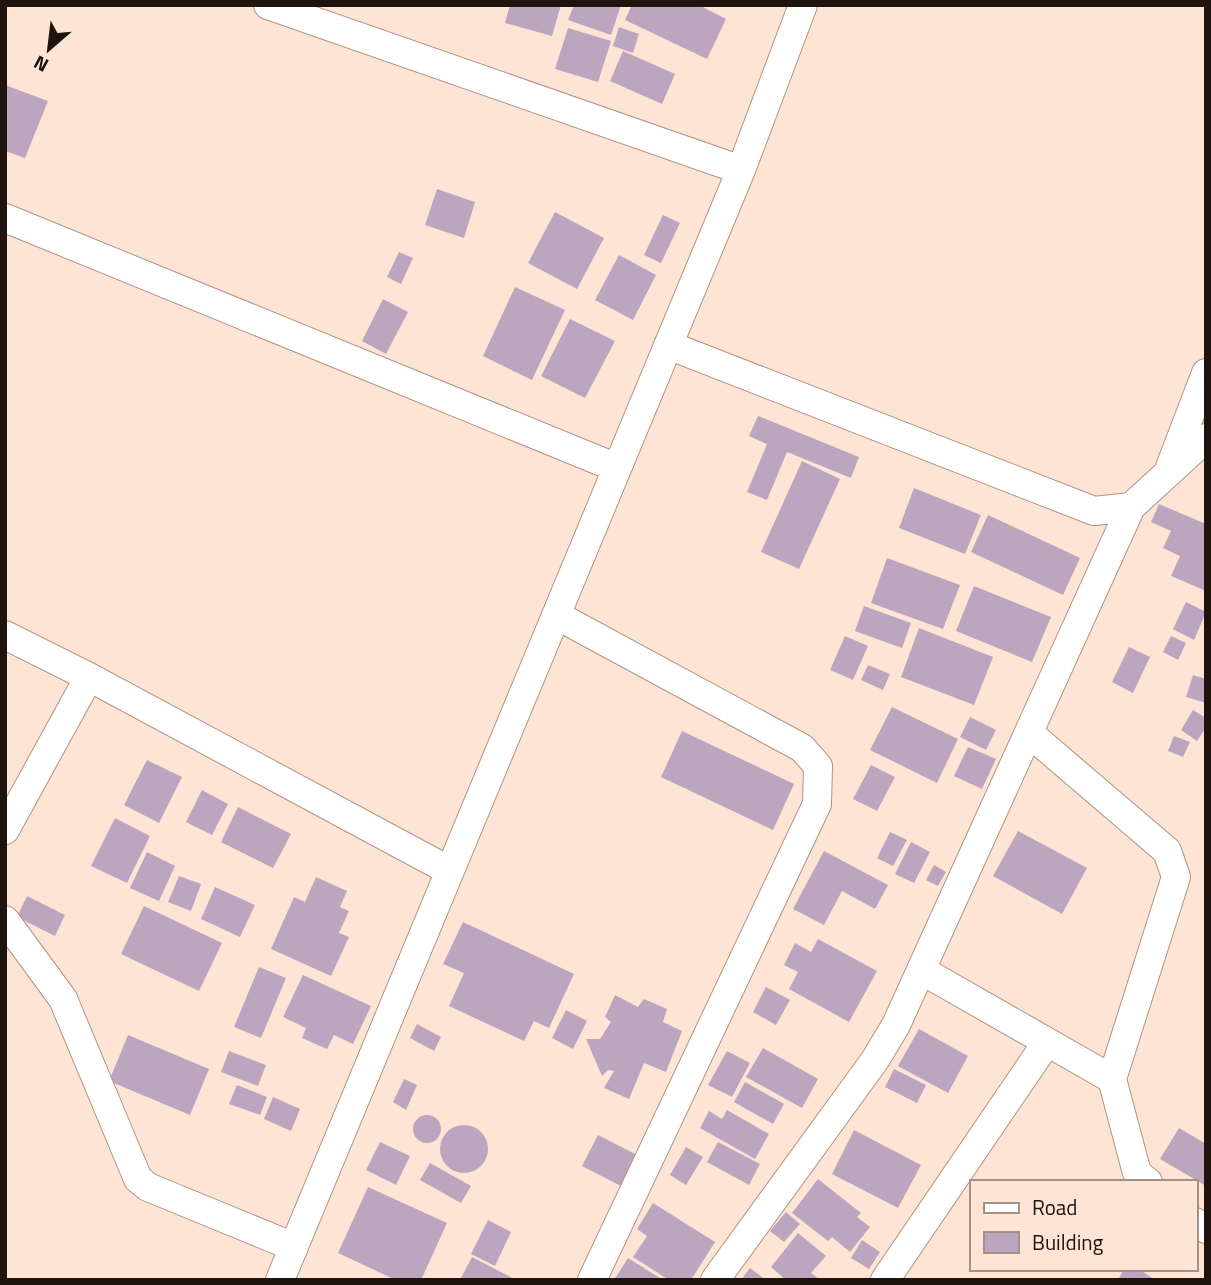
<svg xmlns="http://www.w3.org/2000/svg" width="1211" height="1285" viewBox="0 0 1211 1285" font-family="'Titillium Web',sans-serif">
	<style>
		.building { fill: #bca5bf }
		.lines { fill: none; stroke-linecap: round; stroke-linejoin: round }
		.minor-casing { stroke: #b19382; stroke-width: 30 }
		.minor { stroke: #fff; stroke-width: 28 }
	</style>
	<rect width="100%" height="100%" fill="#fee4d5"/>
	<!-- building -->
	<path class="building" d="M510,5H561L552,36L505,23Z
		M574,5H621L611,35L568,20Z
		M632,5H699L726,19L707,59L625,20Z
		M619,27L639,34L633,53L613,46Z
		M568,28L611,41L598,82L555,69Z
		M623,51L675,74L662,104L610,81Z
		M5,85L48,101L25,158L5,151Z
		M437,189L475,202L464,238L425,225Z
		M555,212L604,238L577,289L528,263Z
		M663,215L680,223L661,263L644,255Z
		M399,252L413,258L401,284L387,277Z
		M619,255L656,275L633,320L595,300Z
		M515,287L565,310L532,380L483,356Z
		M383,299L408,312L386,354L362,341Z
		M570,319L615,341L585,398L541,376Z
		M758,416L859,457L851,478L787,452L767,500L747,492L767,444L749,436Z
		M802,461L840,479L799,569L761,552Z
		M914,488L981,515L965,554L899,528Z
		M1159,504L1206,524V591L1171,576L1180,556L1163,548L1171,531L1151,522Z
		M988,515L1080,558L1063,595L971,552Z
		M887,558L960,585L943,629L871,603Z
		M974,586L1051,617L1032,662L956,631Z
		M1186,602L1206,612L1194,640L1173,629Z
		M864,606L911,623L902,648L855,631Z
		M919,628L993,657L974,705L901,677Z
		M845,636L868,646L853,680L830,670Z
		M1171,636L1186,643L1178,660L1163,652Z
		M1129,647L1150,657L1133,693L1112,682Z
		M868,665L890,674L883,690L861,680Z
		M1193,675L1206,679V703L1186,697Z
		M892,707L958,739L937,783L870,750Z
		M1193,710L1206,718V727L1197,741L1181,730Z
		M970,717L996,730L986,750L960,737Z
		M682,731L794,784L773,830L661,777Z
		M1174,736L1190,742L1183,757L1168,751Z
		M968,747L996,759L982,789L954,776Z
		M147,760L182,777L159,823L124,805Z
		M871,765L895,777L877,811L853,799Z
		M202,790L228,804L212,835L186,822Z
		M238,807L291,834L273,868L221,842Z
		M115,818L150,836L127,883L91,866Z
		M1018,831L1087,868L1062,914L993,876Z
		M890,832L907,840L893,866L877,858Z
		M911,842L930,852L914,883L895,874Z
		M824,851L888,885L875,909L842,891L824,925L793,909Z
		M147,852L175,866L159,901L130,888Z
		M934,865L946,872L938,886L926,880Z
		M179,876L201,884L191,911L168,902Z
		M316,877L347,891L340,907L349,911L339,933L349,937L331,976L271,949L294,897L305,902Z
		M215,887L255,905L240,937L201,919Z
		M27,896L65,915L55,936L17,917Z
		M144,906L222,943L199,991L121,954Z
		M463,922L574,974L549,1028L534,1021L524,1041L449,1006L464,973L443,964Z
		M818,939L877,971L849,1022L789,989L798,972L784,965L795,943L811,952Z
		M259,967L286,978L261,1038L234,1027Z
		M303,975L371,1006L353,1044L334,1035L327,1049L302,1038L306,1028L283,1017Z
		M766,987L790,1000L776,1025L753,1012Z
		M615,995L638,1007L644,999L667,1009L663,1022L682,1031L666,1072L644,1063L629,1099L604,1088L614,1071L608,1070L602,1076L586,1039H600L611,1022L605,1017Z
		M566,1010L587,1021L573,1049L552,1038Z
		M417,1024L441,1037L434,1051L410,1038Z
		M919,1029L968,1056L948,1093L898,1066Z
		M128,1035L209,1069L190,1115L109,1081Z
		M763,1048L818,1079L802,1108L746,1077Z
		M229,1051L266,1065L258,1086L221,1072Z
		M727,1051L750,1063L732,1097L708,1085Z
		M894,1069L926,1085L917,1103L885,1087Z
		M404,1079L417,1085L406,1110L393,1102Z
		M745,1082L784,1104L773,1124L734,1102Z
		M237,1085L267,1097L260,1115L229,1104Z
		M273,1097L300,1109L291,1131L264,1119Z
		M727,1110L769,1134L755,1159L700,1128L709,1111L722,1119Z
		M413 1129a14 14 0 1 1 28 0a14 14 0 1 1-28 0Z
		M440 1149a24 24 0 1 1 48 0a24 24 0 1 1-48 0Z
		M1179,1128L1206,1144V1186L1160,1159Z
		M854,1130L921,1165L898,1208L832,1174Z
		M598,1135L641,1157L625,1188L582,1166Z
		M380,1142L410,1156L396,1185L366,1170Z
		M718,1142L760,1164L749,1185L707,1162Z
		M686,1147L703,1157L686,1185L670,1175Z
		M430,1163L471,1186L461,1203L420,1180Z
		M818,1179L861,1213L857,1217L870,1227L850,1252L832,1237L828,1241L792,1213Z
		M368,1187L447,1223L421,1280H396L338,1253Z
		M653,1203L715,1242L691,1280H669L633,1257L647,1236L637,1229Z
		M786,1212L800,1224L784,1242L770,1231Z
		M488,1220L511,1232L495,1266L471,1254Z
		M798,1233L826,1256L811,1273L820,1280H786L771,1267Z
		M862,1240L880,1252L869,1269L851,1258Z
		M472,1257L516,1280H460Z
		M628,1258L663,1280H614Z
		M750,1268L766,1280H741Z
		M1124,1269H1139L1155,1280H1118Z"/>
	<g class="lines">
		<defs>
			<path id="minor" d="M268,5L741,170
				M5,218L617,468
				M668,345L1094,511L1131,507L1206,438
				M1170,467L1206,373
				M556,615L802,748L818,766L817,804L592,1280
				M5,635L89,677L450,871
				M1029,733L1167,851L1176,877L1112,1079
				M5,830L89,677
				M5,920L63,999L138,1179L148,1187L294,1247
				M921,970L1112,1079L1137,1173L1148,1182
				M1195,1222L1206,1229
				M280,1280L741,170L803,5
				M715,1280L875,1060L896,1025L1131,507
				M885,1280L1047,1042"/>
		</defs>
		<!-- minor casing -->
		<use href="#minor" class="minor-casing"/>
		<!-- minor -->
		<use href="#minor" class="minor"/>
	</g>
	<!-- border -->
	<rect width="1211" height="1285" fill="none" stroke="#1e130d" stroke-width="14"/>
	<!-- legend -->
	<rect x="970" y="1180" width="228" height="91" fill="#fee4d5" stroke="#a49085" stroke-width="2"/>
	<rect x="984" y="1203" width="35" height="10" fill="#ffffff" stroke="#a49085" stroke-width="2"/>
	<text x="1032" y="1215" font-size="21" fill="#1e130d">Road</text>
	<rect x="984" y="1232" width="35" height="21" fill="#bca5bf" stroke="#a49085" stroke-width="2"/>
	<text x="1032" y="1250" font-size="21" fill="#1e130d">Building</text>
	<!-- north arrow -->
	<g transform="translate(49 49) rotate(208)" stroke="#fee4d5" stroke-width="5" paint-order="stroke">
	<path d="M0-5L12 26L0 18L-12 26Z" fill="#1e130d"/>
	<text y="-10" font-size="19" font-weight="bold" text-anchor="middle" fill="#1e130d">N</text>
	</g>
</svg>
